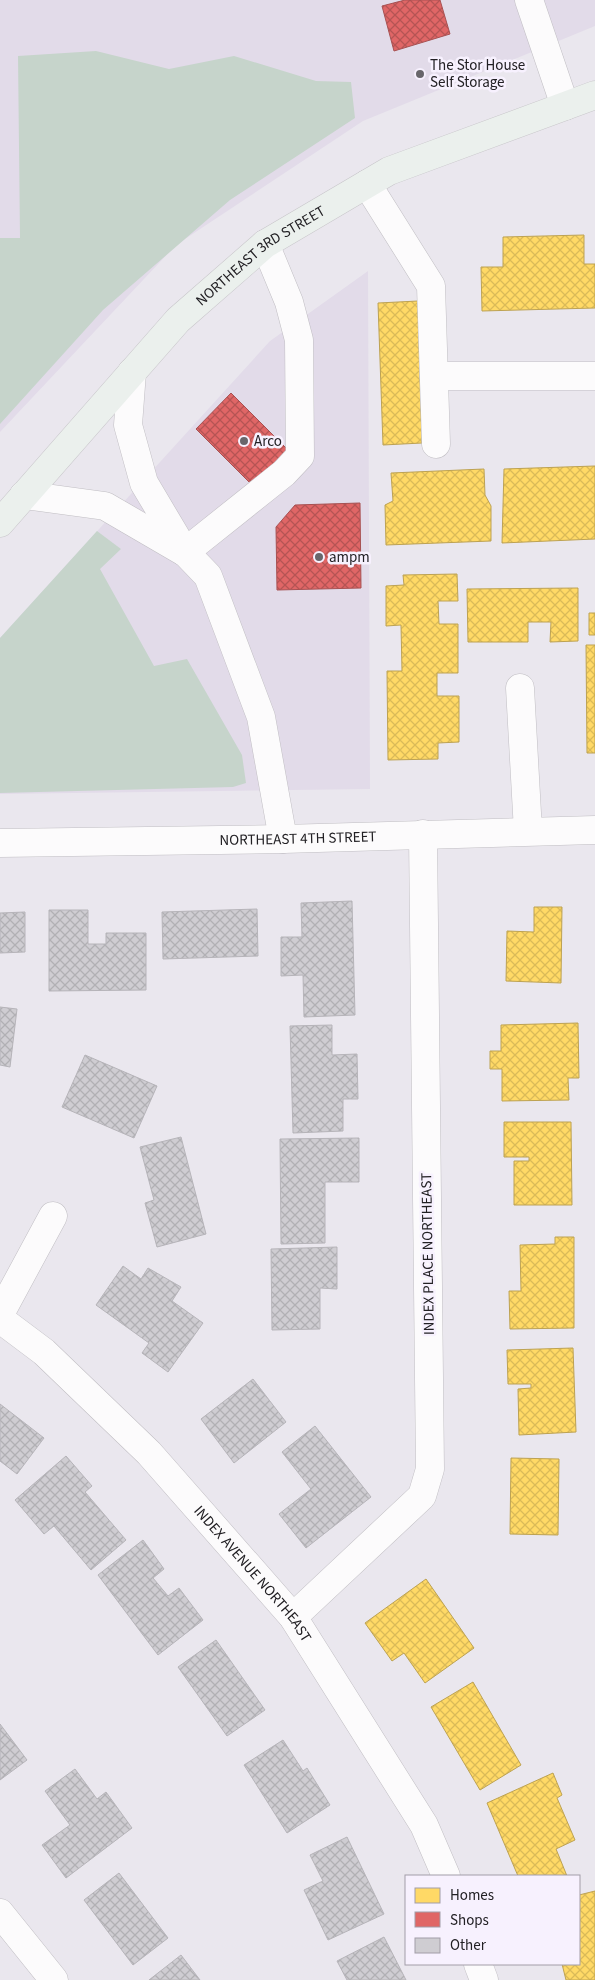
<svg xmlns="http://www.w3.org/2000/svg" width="595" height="1980" viewBox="0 0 595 1980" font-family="'Source Sans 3',sans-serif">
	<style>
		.built { fill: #e2dbe9 }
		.green { fill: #c6d4cb }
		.homes { fill: url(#homes-cross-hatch); stroke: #bda252 }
		.shops { fill: url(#shops-cross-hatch); stroke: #a75152 }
		.building { fill: url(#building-cross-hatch); stroke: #b6b4b9 }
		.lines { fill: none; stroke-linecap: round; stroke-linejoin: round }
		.minor-casing { stroke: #c0bec3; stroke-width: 29 }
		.major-casing { stroke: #c7c5c9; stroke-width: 29 }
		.minor { stroke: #fcfbfc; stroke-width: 28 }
		.major { stroke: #ebf0ed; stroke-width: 28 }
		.poi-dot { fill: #68666b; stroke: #f7f1fe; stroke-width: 2 }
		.labels { text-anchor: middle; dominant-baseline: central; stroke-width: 5; stroke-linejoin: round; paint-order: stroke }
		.poi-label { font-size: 15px; fill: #222024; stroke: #f7f1fe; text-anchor: start }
		.street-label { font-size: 15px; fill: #222024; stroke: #f7f1fe }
	</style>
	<defs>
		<pattern id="homes-cross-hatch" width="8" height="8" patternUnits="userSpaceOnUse" patternTransform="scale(1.25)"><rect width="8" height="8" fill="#ffd966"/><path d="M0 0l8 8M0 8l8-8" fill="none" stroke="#daba58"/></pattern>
		<pattern id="shops-cross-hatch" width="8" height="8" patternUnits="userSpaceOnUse" patternTransform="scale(1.25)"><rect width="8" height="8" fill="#e06666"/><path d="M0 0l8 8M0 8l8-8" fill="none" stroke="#b55454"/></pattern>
		<pattern id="building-cross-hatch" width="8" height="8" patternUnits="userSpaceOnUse" patternTransform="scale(1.25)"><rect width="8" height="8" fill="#cfcdd2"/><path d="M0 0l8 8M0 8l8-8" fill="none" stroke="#b1b0b4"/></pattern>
	</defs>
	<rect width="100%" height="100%" fill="#eae7ee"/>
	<!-- built -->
	<path class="built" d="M0,0H595V26L363,121L176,245L0,432Z
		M368,271L370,789L0,794V638L270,341Z"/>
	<!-- green -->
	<path class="green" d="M96,51L169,69L234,56L316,81L351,82L355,118L230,200L103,310L0,424V238H20L18,56Z
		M97,531L121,549L100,569L154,666L187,659L242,755L246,783L233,787L0,793V638Z"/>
	<!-- homes -->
	<path class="homes" d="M584,235V264H595V308L482,311L481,267H503V237Z
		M418,301L422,443L383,445L378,303Z
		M595,466V539L502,543L504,469Z
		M484,469L485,495L491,506V541L386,545L385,505L393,501L391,473Z
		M457,574L458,601H438L439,624H458V673H437V696H459V742L438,743V759L388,760L387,671H402L401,625L386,626V586L404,585L403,575Z
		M578,588V641L550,642L551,622H528V642H468L467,589Z
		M589,613H595V635H589Z
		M586,645H595V753H587Z
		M534,907H562L561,983L506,981L507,931L534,932Z
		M578,1023L579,1078H568L569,1100L502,1101V1069H490V1051H501V1025Z
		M504,1122H571L572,1205H514V1161H529V1157H504Z
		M555,1237H574V1328L510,1329L509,1291H521L520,1245L555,1244Z
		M573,1348L576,1432L519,1435L518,1389L531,1388V1384H508L507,1350Z
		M511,1458L559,1459L558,1535L510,1534Z
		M426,1579L474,1648L425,1683L404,1653L392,1661L365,1623Z
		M473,1682L521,1765L480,1790L431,1707Z
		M553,1773L562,1795L557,1798L575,1840L556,1849L567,1876H518L487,1803Z
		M595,1891V1980H566L562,1964H579V1895Z"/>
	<!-- shops -->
	<path class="shops" d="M405,0H440L450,34L394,51L382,6Z
		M231,393L292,454L257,490L196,429Z
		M360,503L361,588L277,590L276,527L295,505Z"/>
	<!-- building -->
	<path class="building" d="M352,901L355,1015L304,1017L303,975L281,976V937H302L301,903Z
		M257,909L258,956L163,959L162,912Z
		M49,910H88V944H106V933H146V990L49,991Z
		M25,912V952L0,953V913Z
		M0,1007L17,1009L10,1067L0,1065Z
		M332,1025V1055L357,1054L358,1099H343V1131L293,1133L290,1026Z
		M85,1055L157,1086L134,1138L62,1107Z
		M181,1137L206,1234L157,1247L145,1203L154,1200L140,1147Z
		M359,1138V1182H325V1243L281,1244L280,1139Z
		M337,1247V1289L320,1288V1329L272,1330L271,1249Z
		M123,1266L141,1279L148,1268L181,1287L172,1301L203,1323L168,1372L142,1353L149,1343L96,1305Z
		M253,1379L286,1422L234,1463L201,1419Z
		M0,1404L44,1438L17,1474L0,1461Z
		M315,1426L371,1497L306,1548L279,1514L311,1489L282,1452Z
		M66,1456L92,1486L85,1492L126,1540L91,1570L54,1526L44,1534L15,1500Z
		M143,1540L164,1569L153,1578L168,1596L179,1588L203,1620L158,1655L98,1575Z
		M216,1640L265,1710L227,1736L178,1667Z
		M0,1724L27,1760L0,1780Z
		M283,1740L303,1771L307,1768L330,1805L287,1833L244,1765Z
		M75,1769L97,1799L106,1792L132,1828L66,1878L42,1845L70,1825L45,1791Z
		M347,1837L384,1914L328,1940L304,1890L323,1881L310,1855Z
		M119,1873L168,1938L133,1965L84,1900Z
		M384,1937L406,1980H347L337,1961Z
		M181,1955L200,1980H149Z"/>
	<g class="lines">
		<defs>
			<g id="minor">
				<path d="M529,0L565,106"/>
				<path d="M367,184L431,286L436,444"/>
				<path d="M132,372L128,425L144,483L185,552L208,576L261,717L283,839"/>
				<path d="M434,376H595"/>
				<path d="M24,495L105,506L184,552"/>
				<path d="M185,552L284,473L300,456L299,340L289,302L265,244"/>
				<path d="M520,688L528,831"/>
				<path id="s1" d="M0,843L283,839L595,830"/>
				<path d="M0,1314L53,1216"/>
				<path id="s2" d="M0,1319L44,1352L149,1453L293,1617L424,1825L446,1876"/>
				<path d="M293,1617L422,1496L430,1469L423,834"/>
				<path d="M0,1913L54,1980"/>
				<path d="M478,1964L484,1980"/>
			</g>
			<g id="major">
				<path id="s3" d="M0,523L178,320L265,244L389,171L595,95"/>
			</g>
		</defs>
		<!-- minor casing -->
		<use href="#minor" class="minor-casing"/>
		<!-- major casing -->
		<use href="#major" class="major-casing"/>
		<!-- minor -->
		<use href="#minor" class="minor"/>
		<!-- major -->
		<use href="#major" class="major"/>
	</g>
	<!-- markers -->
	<g class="poi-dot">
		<circle cx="420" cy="74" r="5"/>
		<circle cx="244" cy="441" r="5"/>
		<circle cx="319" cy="557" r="5"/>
	</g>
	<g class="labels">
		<!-- poi labels -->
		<g class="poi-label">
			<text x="430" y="65">The Stor House<tspan x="430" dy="17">Self Storage</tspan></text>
			<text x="254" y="441">Arco</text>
			<text x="329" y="557">ampm</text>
		</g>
		<!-- street labels -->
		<g class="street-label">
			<text stroke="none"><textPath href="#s3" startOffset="375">NORTHEAST 3RD STREET</textPath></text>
			<text stroke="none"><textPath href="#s1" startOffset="298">NORTHEAST 4TH STREET</textPath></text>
			<text transform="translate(428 1254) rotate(-91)">INDEX PLACE NORTHEAST</text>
			<text stroke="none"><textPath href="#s2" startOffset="360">INDEX AVENUE NORTHEAST</textPath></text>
		</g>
	</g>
	<!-- legend -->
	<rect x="405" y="1875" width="175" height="90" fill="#f7f1fe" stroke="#a29da7"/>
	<rect x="415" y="1888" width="25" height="15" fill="#ffd966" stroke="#a29da7"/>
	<text x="450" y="1900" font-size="15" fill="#222024">Homes</text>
	<rect x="415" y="1912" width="25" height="15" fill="#e06666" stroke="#a29da7"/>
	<text x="450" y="1925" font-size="15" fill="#222024">Shops</text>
	<rect x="415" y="1938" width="25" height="15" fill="#cfcdd2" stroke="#a29da7"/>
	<text x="450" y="1950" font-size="15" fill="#222024">Other</text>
</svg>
